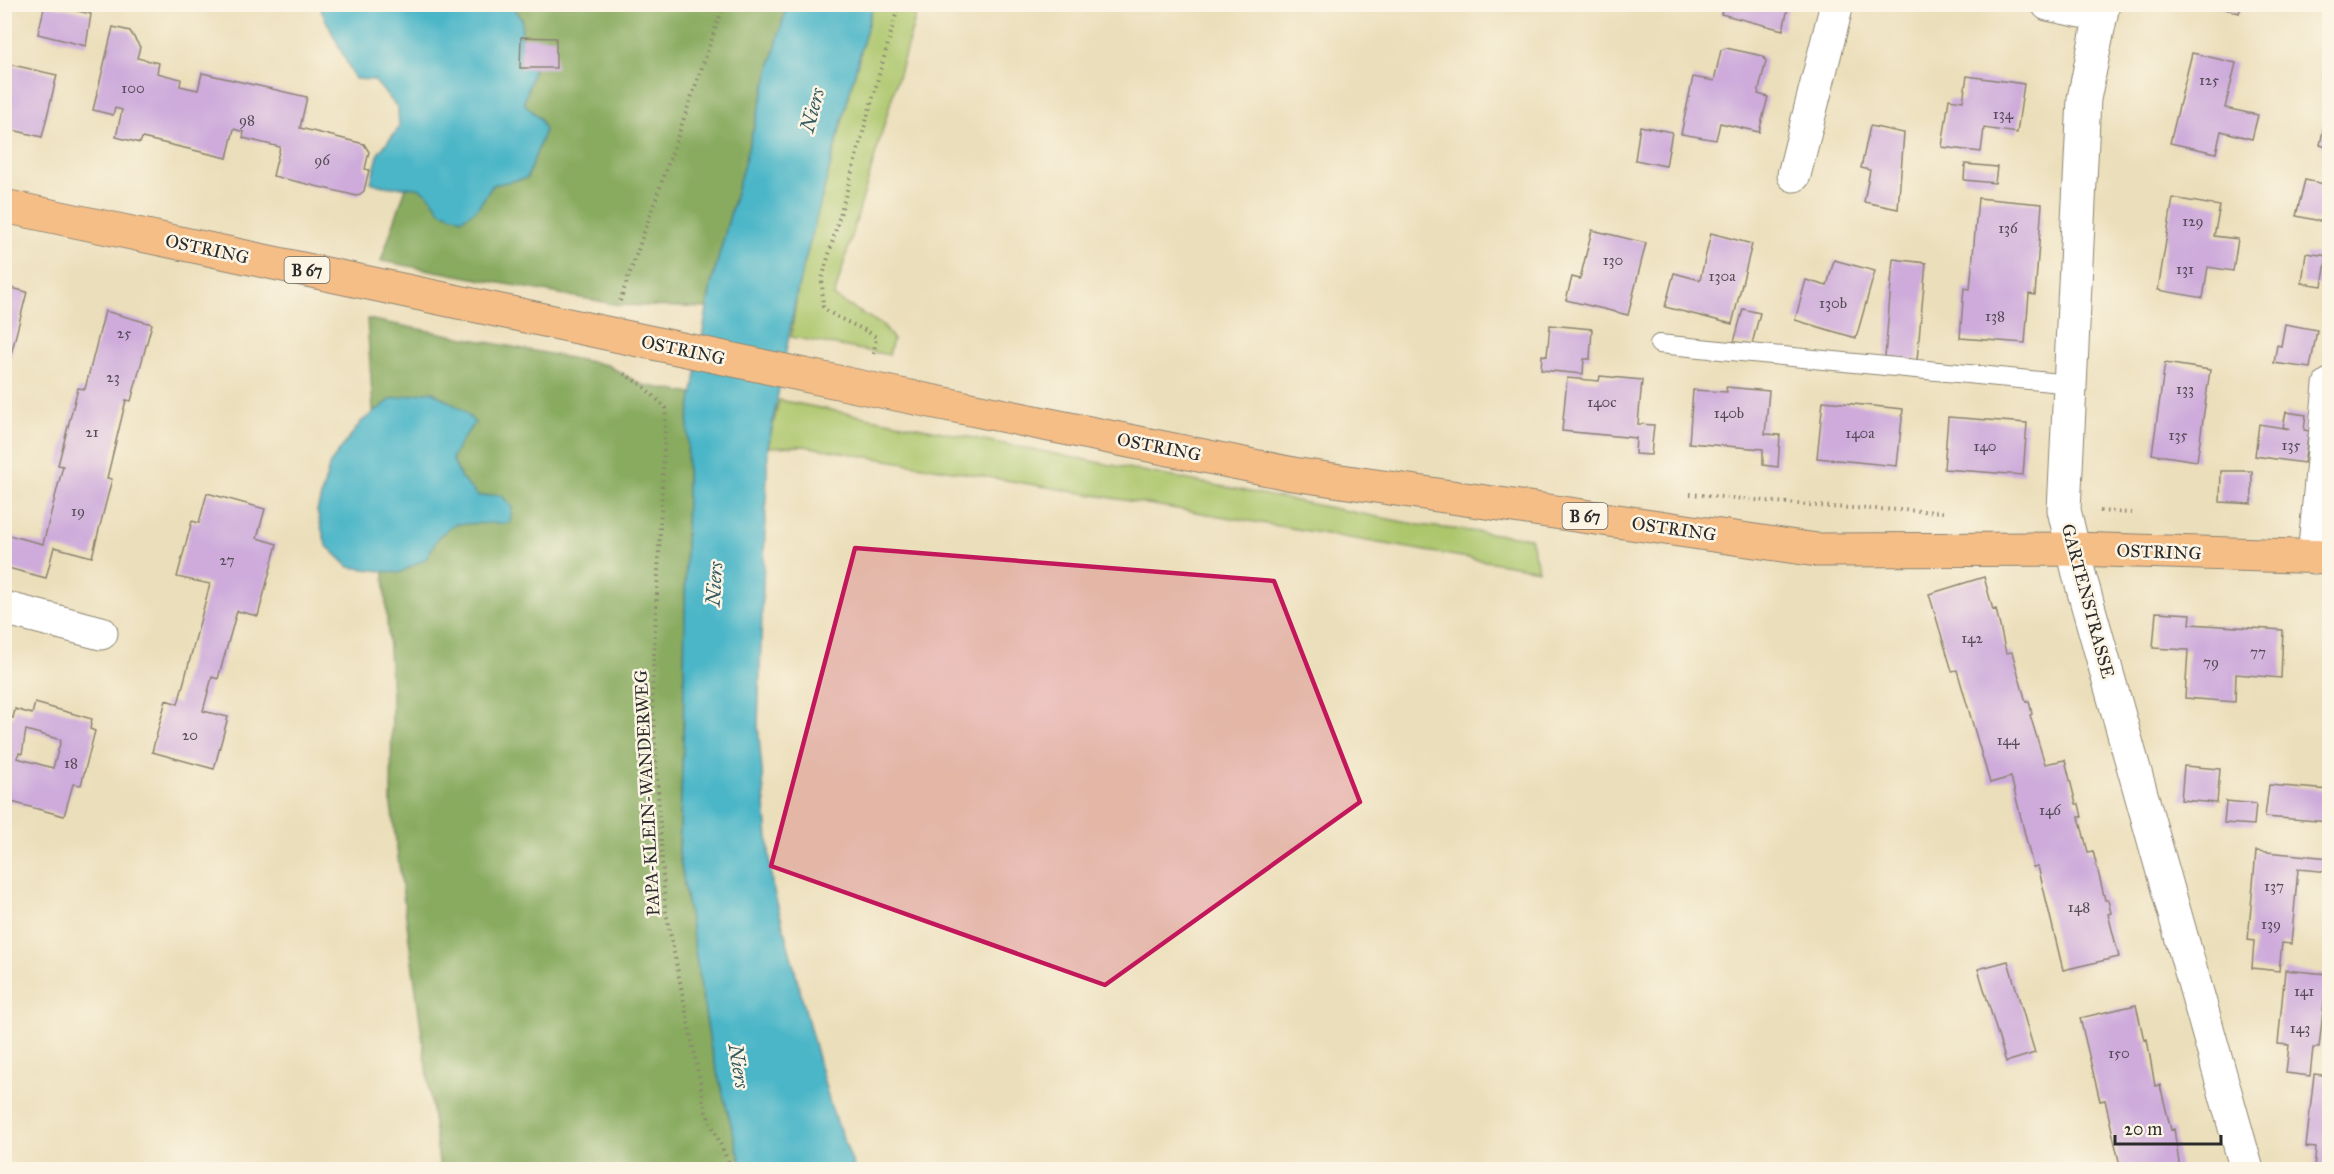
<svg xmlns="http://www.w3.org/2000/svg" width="2334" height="1174" viewBox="0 0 2334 1174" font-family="'IM FELL Great Primer',serif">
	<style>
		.green { fill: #acc66c; stroke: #6c784c; stroke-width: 1.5 }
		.forest { fill: #89ab60; stroke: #5a6b46; stroke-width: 1.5 }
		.water { fill: #4bb6c8; stroke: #3b707a; stroke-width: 1.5 }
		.building { fill: #ceabdb; fill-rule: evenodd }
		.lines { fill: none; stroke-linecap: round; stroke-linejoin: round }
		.service-casing { stroke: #8b8472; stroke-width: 20 }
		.minor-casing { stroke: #8b8472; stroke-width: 35 }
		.primary-casing { stroke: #8b8472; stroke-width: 35 }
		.path { stroke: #8b8472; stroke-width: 4; stroke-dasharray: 1.5 4.5; stroke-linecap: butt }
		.service { stroke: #fff; stroke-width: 18 }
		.minor { stroke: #fff; stroke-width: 33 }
		.primary { stroke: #f6be87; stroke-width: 33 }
		.marked { fill: #c2185b; fill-opacity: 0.2; stroke: #c2185b; stroke-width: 4.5; stroke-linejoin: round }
		.labels { text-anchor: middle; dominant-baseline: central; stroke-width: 5; stroke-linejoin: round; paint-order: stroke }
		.number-label { font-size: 15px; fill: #544b57 }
		.shield { fill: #fcf5e5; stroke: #6a6863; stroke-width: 1.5 }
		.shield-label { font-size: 16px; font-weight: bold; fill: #2b2b2b }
		.street-label { font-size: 18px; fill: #2b2b2b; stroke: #fcf5e5 }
		.water-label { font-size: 20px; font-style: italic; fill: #365c62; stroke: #fcf5e5 }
	</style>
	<rect width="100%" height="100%" fill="#fcf5e5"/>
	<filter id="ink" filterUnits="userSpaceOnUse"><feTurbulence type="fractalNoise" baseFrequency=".0167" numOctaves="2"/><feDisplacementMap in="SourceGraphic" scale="12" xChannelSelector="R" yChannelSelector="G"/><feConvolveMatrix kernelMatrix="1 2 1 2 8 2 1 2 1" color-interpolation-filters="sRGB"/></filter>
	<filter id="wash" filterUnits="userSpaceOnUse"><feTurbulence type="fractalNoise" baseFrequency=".008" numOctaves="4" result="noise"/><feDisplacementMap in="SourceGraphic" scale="24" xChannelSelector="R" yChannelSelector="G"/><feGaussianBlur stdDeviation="1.35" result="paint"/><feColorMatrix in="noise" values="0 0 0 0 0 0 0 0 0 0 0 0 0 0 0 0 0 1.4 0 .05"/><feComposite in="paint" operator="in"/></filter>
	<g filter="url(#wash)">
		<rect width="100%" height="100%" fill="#ebdeba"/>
		<!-- green -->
		<path class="green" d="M873,5H919L834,297L884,326L893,339L889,355L791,337L798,287Z
			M779,400L1419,525L1530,538L1539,570L804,446L768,447Z"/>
		<!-- forest -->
		<path class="forest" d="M468,5H787L711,285L707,308L619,305L381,261Z
			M367,319L607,365L642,385L693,394L688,421L683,741L679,853L711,1049L743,1169H440L391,805L392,695Z"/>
		<!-- water -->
		<path class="water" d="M321,4L512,5L522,19L520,67L534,68L524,103L540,119L545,130L527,178L493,185L477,209L462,219L440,211C420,172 403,196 371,182L379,152L399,128L398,108L374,80L355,79L321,10Z
			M787,5H873L798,287L768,447L758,725L772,884L830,1104L855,1169L743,1170L711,1049L679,853L683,741L688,421L711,285Z
			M431,391L463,410L475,423L462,440L452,458L461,478L478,496L501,495L512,507L510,523L455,524L439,536L426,559L399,573L349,567L326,545L317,511L330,463L362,421L392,399Z"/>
		<g id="blocks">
			<!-- building -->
			<path class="building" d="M45,4L91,14L86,46L38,34Z
				M1724,4H1789L1783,30L1721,14Z
				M2209,4H2242L2239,13Z
				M113,27L130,31L140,47L137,58L159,63L157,73L181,79L180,86L198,90L202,73L307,97L300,128L364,144L369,152L365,169L369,170L364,191L357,196L273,176L280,147L243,138L244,132L234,129L227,158L142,138L140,143L116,137L122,110L115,108L113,115L93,110Z
				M521,37L556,38V68H520Z
				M1726,48L1763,56L1766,61L1758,94L1768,97L1759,132L1720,123L1716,140L1681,134L1693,77L1714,81L1721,50Z
				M2330,50V82L2321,80Z
				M2192,53L2236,63L2225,108L2258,115L2252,139L2221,131L2216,153L2170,143Z
				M4,63L57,75L42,137L4,128Z
				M1967,76L2024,84L2017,133L1984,128L1981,152L1942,147L1949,99L1963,101Z
				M2326,116L2330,117V148L2320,145Z
				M1640,126L1672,132L1666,166L1635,160Z
				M1870,126L1904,133L1898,209L1864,202L1870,170L1861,168Z
				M1965,164L1997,167L1995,183L1964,180Z
				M2305,180L2330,185V223L2296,216Z
				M1978,198L2042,204L2035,295L2029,294L2025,343L1960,338L1964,288L1970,289Z
				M2173,198L2220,206L2214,236L2238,239L2233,271L2208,267L2203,298L2158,290Z
				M1592,230L1646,243L1628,315L1566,300L1572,277L1580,279Z
				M1711,233L1752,244L1732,324L1665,307L1674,273L1700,280Z
				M2306,253L2327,256L2322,286L2302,283Z
				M1893,259L1926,263L1917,360L1885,357Z
				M1834,260L1875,271L1856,338L1795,320L1806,280L1827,286Z
				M4,286L27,292L7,370H4Z
				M1743,309L1760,313L1752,344L1734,342Z
				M105,311L152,324L131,401L126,400L107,478L112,479L92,557L54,547L46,578L4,567V534L43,544L63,466L58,465L78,388L85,389Z
				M2285,324L2317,330L2310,368L2274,363L2277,345L2281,346Z
				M1550,325L1592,329L1590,359H1584L1583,374L1541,370L1542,355L1547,356Z
				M2165,363L2210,370L2197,461L2152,454Z
				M1600,376L1642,380L1638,424L1654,425L1651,455L1635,454L1636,438L1562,431L1567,378L1599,381Z
				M1726,387L1769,391L1765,434L1780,435L1778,467L1763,465V449L1689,443L1693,390L1727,392Z
				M1823,401L1903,409L1897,466L1817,458Z
				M2286,412L2306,415L2304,430L2309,431L2304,463L2255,456L2259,424L2290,429L2283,427Z
				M1948,417L2027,423L2023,475L1944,469Z
				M2221,471H2252V504L2220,502Z
				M207,493L265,509L257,538L277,544L258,616L237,611L218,679L212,677L203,711L228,717L214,769L152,752L166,700L178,704L210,584L177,577L192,521L199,523Z
				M1984,577L1993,610L1996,609L2006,653L2012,652L2026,702L2029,701L2032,714L2030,715L2045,764L2065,760L2076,804H2079L2082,817H2079L2088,852L2093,851L2105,900H2108L2111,913L2108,914L2119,957L2063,970L2038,866L2033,867L2011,777L1990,783L1957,670L1952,671L1929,594Z
				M2156,612L2191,614L2190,624L2283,630L2281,678L2236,674L2235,702L2185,698L2188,650L2153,648Z
				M35,703L92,719L90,729L95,731L81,785L73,784L64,816L4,800V715L13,718L15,709L32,714ZM26,730L61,740L53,768L17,758L19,753L22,754Z
				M2184,766L2220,769L2217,803L2181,800Z
				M2269,785L2330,790V822L2265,817Z
				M2226,801L2256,804L2254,825L2224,823Z
				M2256,851L2330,858V872L2298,869L2291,944L2282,943L2279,971L2252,968L2254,941L2248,940Z
				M2008,961L2035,1053L2006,1062L1978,969Z
				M2285,970L2327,974L2319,1048H2313L2310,1076L2286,1073L2289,1045L2278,1044Z
				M2136,1005L2144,1040L2147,1039L2155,1086L2160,1085L2171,1130L2174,1129L2180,1170H2121L2105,1100L2100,1101L2080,1018Z
				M2314,1074L2330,1076V1170H2314L2316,1148L2306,1147Z"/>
		</g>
	</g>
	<g filter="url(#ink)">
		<use href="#blocks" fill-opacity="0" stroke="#8b8472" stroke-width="1.5"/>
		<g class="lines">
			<defs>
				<path id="service" d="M1659,344L2071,384"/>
				<path id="minor" d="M2048,4L2101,15
					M2103,4L2084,99L2064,510L2079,574L2247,1170
					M1794,175L1837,4
					M2314,557L2330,385
					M4,608L101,633"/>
				<path id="primary" d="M4,206L866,388L1293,474L1817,550L2073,549L2330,557"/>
			</defs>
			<!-- service casing -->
			<use href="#service" class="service-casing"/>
			<!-- minor casing -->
			<use href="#minor" class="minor-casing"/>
			<!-- primary casing -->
			<use href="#primary" class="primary-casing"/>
			<!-- path -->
			<path class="path" d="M620,301L724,4
				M874,354L876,337C859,325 839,321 823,307L822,279L899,4
				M624,374L642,385L666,408L652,694L665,907L706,1112L732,1170
				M1690,494L1830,507L1945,512
				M2100,511L2131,513"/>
			<!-- service -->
			<use href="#service" class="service"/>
			<!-- minor -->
			<use href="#minor" class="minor"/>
			<!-- primary -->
			<use href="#primary" class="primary"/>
		</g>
	</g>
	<!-- marked area -->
	<path class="marked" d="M855,548L1274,581L1360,802L1105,985L771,866Z"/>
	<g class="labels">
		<!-- number labels -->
		<g class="number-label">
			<text x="2209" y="80">125</text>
			<text x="133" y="88">100</text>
			<text x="2003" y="114">134</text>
			<text x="247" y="120">98</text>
			<text x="322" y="160">96</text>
			<text x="2193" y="221">129</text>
			<text x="2008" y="228">136</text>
			<text x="1613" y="260">130</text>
			<text x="2185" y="269">131</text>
			<text x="1722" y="276">130a</text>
			<text x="1833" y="303">130b</text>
			<text x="1995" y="316">138</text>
			<text x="124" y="333">25</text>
			<text x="113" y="377">23</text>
			<text x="2185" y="389">133</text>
			<text x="1602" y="402">140c</text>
			<text x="1729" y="413">140b</text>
			<text x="92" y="432">21</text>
			<text x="1860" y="433">140a</text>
			<text x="2178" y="435">135</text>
			<text x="2291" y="445">135</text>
			<text x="1985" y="446">140</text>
			<text x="78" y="511">19</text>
			<text x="227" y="560">27</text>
			<text x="1972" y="638">142</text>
			<text x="2258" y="652">77</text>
			<text x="2211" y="662">79</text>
			<text x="190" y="735">20</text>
			<text x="2008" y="740">144</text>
			<text x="71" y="763">18</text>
			<text x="2050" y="810">146</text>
			<text x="2274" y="886">137</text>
			<text x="2079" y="907">148</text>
			<text x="2271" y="924">139</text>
			<text x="2304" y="991">141</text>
			<text x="2300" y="1028">143</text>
			<text x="2119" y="1053">150</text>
		</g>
		<!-- shield labels -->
		<g class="shield">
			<rect x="284.5" y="257" width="45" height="26" rx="4.5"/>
			<rect x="1562.5" y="503" width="45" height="26" rx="4.5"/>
		</g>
		<g class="shield-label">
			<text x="307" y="270">B 67</text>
			<text x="1585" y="516">B 67</text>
		</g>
		<!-- street labels -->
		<g class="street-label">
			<text transform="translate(207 249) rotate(12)">OSTRING</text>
			<text transform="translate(683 350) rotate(12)">OSTRING</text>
			<text transform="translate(1159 447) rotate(11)">OSTRING</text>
			<text transform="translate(1674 529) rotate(8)">OSTRING</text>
			<text transform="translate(2159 552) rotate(2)">OSTRING</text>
			<text transform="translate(2088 601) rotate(75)">GARTENSTRASSE</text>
			<text transform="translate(647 793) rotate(-93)">PAPA-KLEIN-WANDERWEG</text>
		</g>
		<!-- water labels -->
		<g class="water-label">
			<text transform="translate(812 110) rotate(-75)">Niers</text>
			<text transform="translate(714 584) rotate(-86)">Niers</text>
			<text transform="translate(739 1066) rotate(81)">Niers</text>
		</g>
	</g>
	<!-- margin -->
	<rect width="2334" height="1174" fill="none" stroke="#fcf5e5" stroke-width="24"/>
	<!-- scale -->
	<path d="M2115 1135v9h106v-9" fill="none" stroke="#2b2b2b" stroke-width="3"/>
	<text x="2124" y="1135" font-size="18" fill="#2b2b2b" stroke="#fcf5e5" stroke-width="4.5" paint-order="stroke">20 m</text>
</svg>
